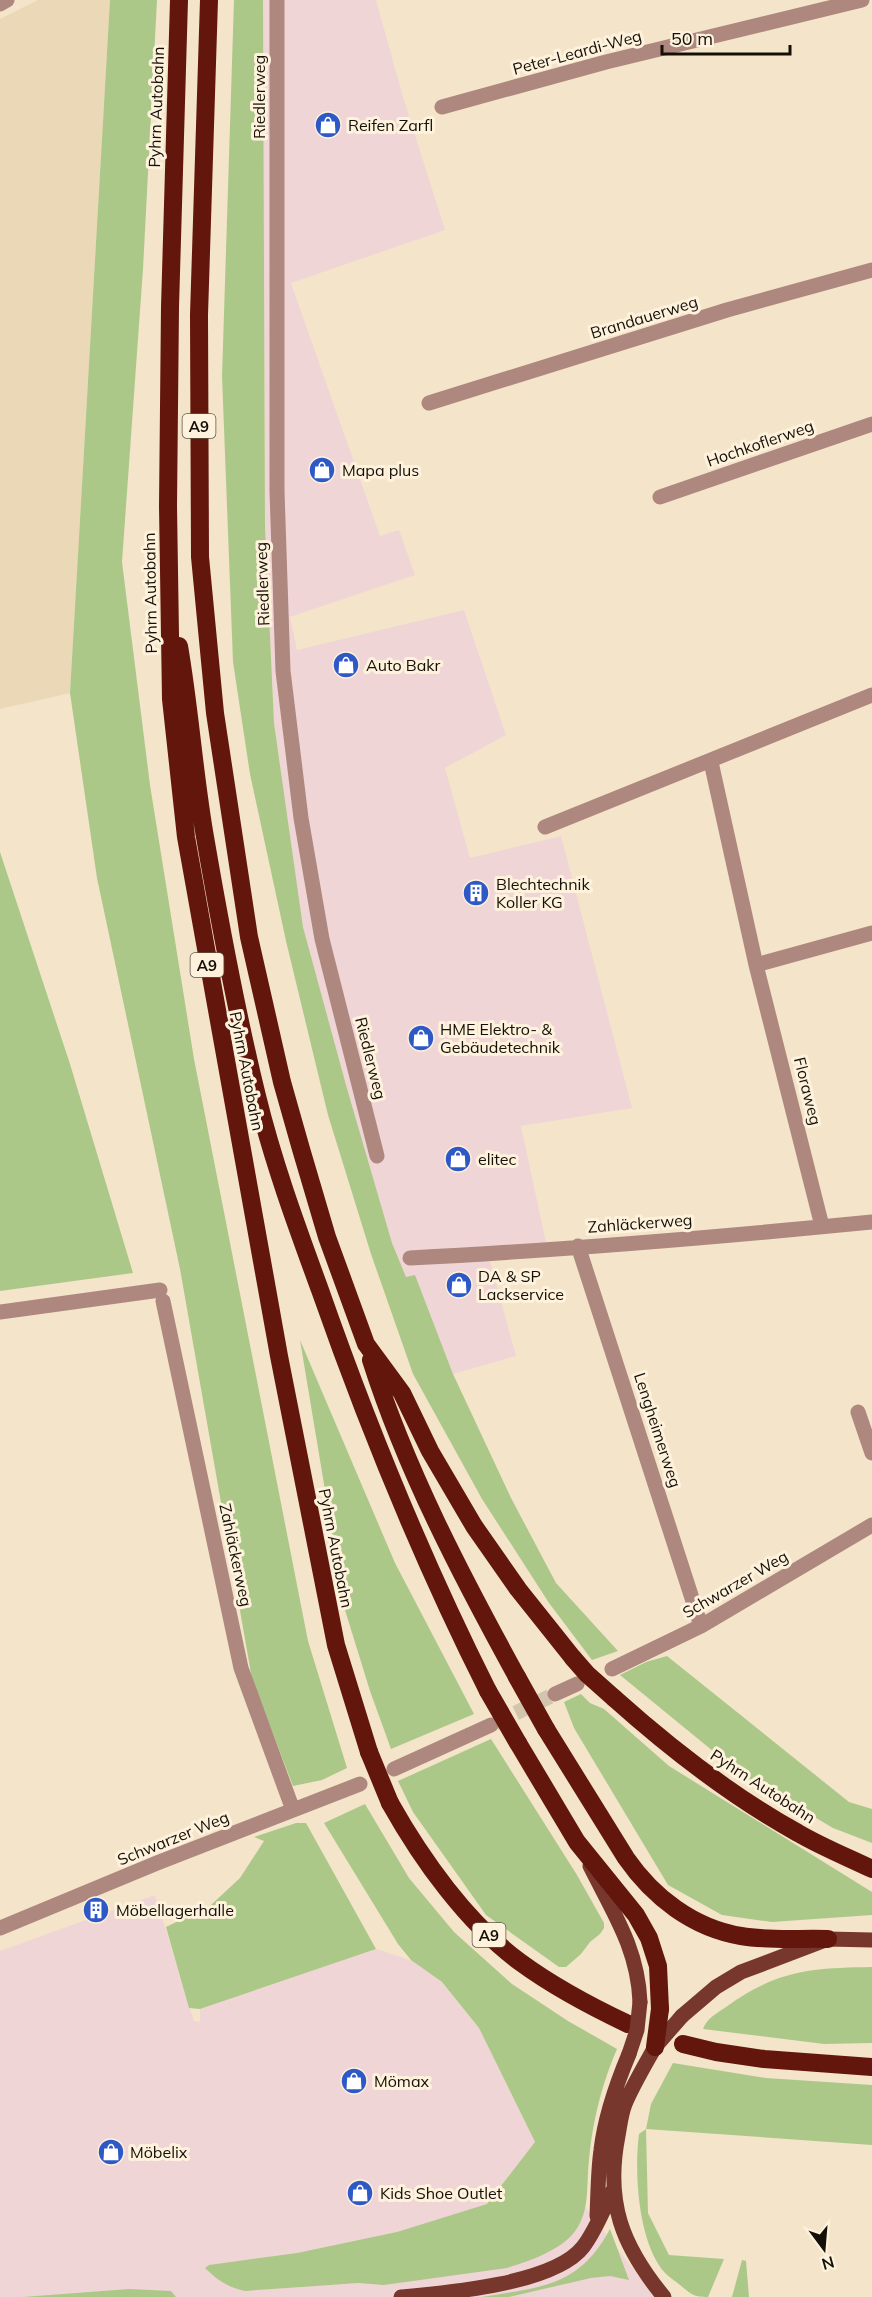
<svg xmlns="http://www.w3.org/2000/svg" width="872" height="2297" viewBox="0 0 872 2297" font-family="Mulish,sans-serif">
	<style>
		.commercial { fill: #f0d5d6 }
		.built { fill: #ebd8b7 }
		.green { fill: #acc889 }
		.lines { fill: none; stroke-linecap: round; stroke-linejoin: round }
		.minor-tunnel { stroke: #d3c4ad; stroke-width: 15; stroke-dasharray: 15 8; stroke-linecap: butt }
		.minor { stroke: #ae877f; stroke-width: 15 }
		.major { stroke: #78372c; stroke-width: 15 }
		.highway { stroke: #63160b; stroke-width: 18 }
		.major-bridge { stroke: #78372c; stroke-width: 15 }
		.highway-bridge { stroke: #63160b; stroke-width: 18 }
		.labels { text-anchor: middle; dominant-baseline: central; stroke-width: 6; stroke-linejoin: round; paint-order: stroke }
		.shield { fill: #fef2dd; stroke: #5b5447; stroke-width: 1.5 }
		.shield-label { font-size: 15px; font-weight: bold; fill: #151007 }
		.street-label { font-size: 16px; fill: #151007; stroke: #fef2dd }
		.poi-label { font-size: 16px; fill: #151007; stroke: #fef2dd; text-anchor: start }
	</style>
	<rect width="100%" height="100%" fill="#f4e4ca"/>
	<!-- commercial -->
	<path class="commercial" d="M263,0H376L403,97L445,230L291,283L380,536L399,530L415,575L290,617L297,650L464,610L506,735L445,768L470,858L561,836L632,1108L521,1126L548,1252L490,1261L516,1356L453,1374L415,1276L406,1277L392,1243L346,1085L303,927L274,723L265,526Z
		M155,1895L194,2021L200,2022V2009L376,1949L413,1961L442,1982L479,2028L535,2142L655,2297H0V1951Z"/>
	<!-- built -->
	<path class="built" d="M38,0H110L70,693L0,709V19Z"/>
	<!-- green -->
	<path class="green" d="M110,0H157L143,269L122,562L150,785L194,1059L308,1641L347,1768L322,1780L293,1786L252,1679L180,1269L97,878L70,693Z
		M234,0H263L265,526L274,723L303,927L346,1085L392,1243L406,1277L415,1275L453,1374L511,1498L556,1583L618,1651L592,1660L549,1603L482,1499L413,1374L371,1254L328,1115L286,941L250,774L233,662L222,376Z
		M0,852L70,1064L133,1273L0,1291Z
		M300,1340L395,1563L474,1714L391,1749L370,1691L345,1610Z
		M667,1656L849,1802L872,1809V1843L833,1828L741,1774L620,1675L646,1662Z
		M581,1694L590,1703L604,1709L669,1766L872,1892V1915L772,1922L722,1915L668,1885L574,1728L564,1702Z
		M491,1739L577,1875L604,1923V1928L600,1934L590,1942L581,1954L566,1967H559L486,1915L413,1812L398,1781Z
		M365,1804L409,1878L454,1932L512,1984L568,2021L617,2049C607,2072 600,2095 595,2119C592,2133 590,2147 589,2160C586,2186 591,2214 572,2235C556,2252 529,2261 507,2268L384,2285L358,2283L245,2291C228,2287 218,2281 205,2268L209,2265L297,2253L397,2232L487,2204L535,2142L479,2028L442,1982L411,1960L398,1944L324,1823Z
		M296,1823H306L376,1949L200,2009L189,2008L166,1927L211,1905L240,1878L264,1841L254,1837Z
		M872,1967V2043L824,2044L703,2029C707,2018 716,2014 726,2007C777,1970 811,1968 872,1967Z
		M673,2063L766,2078L872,2085V2145L646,2129L648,2213L669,2255L724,2259L708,2297C693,2297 691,2294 680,2285C675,2281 669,2277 665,2273C638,2243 634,2172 639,2134L646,2129L651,2104Z
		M610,2229L629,2280L610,2276L591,2278L509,2297H482C541,2287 579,2287 610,2229Z
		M742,2260L746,2261L749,2297H732Z
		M129,2289L171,2291L176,2297H23Z"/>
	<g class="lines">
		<!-- minor-tunnel -->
		<path class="minor-tunnel" d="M495,1723L555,1694"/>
		<!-- minor -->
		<path class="minor" d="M277,0V491L283,671L301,818L322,939L377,1156
			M0,4L7,0
			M442,107L606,62L862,0
			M429,403L727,310L872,270
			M660,497L872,424
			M711,762L756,965L872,933
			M545,827L872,695
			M756,965L822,1226
			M578,1246L701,1626
			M410,1258C564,1250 719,1237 872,1222
			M163,1301L241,1668L293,1810
			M0,1312L160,1290
			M858,1412L872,1453
			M612,1669L701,1626L872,1525
			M555,1694L577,1684
			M394,1769L491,1725
			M0,1928L157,1863L360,1784"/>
		<!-- major -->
		<path class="major" d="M590,1866C613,1912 638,1949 640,2002
			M682,2016L716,1987L741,1972L765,1963L828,1939L872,1940
			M655,2047C645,2065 633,2085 625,2104C621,2114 620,2125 618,2136C605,2202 622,2246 664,2297
			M597,2216C598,2194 598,2171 601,2150C605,2116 616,2085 629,2054
			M401,2297C447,2293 554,2284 583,2247C596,2230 604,2208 613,2190"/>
		<!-- highway -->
		<path class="highway" d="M179,0L170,307L168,506L171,699L186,837L279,1356L336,1645L369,1752
			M209,0L199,315L200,557L215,713L249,937L282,1082L301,1149L327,1237L366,1344L402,1393L430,1451L474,1526L518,1589L573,1658
			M179,646C190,710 194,774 205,837C220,924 236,1011 257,1096C273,1162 297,1227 320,1290C368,1427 423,1562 488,1691
			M371,1360C406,1470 461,1575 517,1677
			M614,1698C671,1749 731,1796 798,1833C822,1847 847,1857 872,1869
			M546,1729L626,1858C653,1897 693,1928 741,1936C769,1941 800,1938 828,1939
			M518,1743L577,1842L636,1915L649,1938L658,1966L660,2009
			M390,1803C422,1860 467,1923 520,1962C554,1987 590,2006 628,2024
			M683,2044L716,2052L764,2059L872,2067"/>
		<!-- major-bridge -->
		<path class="major-bridge" d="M655,2047L682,2016
			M629,2054L637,2030L640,2002"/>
		<!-- highway-bridge -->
		<path class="highway-bridge" d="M573,1658L587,1674L614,1698
			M517,1677L546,1729
			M488,1691L518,1743
			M369,1752L390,1803
			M655,2047L660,2009"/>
	</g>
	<!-- icons -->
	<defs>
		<symbol id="shop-disc" viewBox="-11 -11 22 22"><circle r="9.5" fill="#2f58c7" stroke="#fef2dd"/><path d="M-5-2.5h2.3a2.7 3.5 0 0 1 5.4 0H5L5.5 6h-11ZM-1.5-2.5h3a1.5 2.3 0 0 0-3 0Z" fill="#fff"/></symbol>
		<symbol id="building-disc" viewBox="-11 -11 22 22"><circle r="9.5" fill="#2f58c7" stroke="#fef2dd"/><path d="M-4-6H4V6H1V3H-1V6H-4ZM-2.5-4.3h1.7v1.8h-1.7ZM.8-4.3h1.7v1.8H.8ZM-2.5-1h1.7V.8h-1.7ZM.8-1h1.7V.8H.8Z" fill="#fff"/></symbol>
	</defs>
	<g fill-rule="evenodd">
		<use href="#shop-disc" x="313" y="110" width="30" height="30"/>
		<use href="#shop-disc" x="307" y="455" width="30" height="30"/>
		<use href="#shop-disc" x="331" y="650" width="30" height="30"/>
		<use href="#building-disc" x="461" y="878" width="30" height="30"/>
		<use href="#shop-disc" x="406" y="1023" width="30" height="30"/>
		<use href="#shop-disc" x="443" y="1144" width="30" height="30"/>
		<use href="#shop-disc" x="444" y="1270" width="30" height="30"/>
		<use href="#building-disc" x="81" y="1895" width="30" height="30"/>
		<use href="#shop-disc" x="339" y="2066" width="30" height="30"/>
		<use href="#shop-disc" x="96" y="2137" width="30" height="30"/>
		<use href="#shop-disc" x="345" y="2178" width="30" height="30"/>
	</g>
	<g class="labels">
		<!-- shield labels -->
		<g class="shield">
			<rect x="182.5" y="414" width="33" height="24" rx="4.5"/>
			<rect x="190.5" y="953" width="33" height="24" rx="4.5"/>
			<rect x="472.5" y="1923" width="33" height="24" rx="4.5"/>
		</g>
		<g class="shield-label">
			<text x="199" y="426">A9</text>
			<text x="207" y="965">A9</text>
			<text x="489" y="1935">A9</text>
		</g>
		<!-- street labels -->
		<g class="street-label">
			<text transform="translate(577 52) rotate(-15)">Peter-Leardi-Weg</text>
			<text transform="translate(259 97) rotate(-90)">Riedlerweg</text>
			<text transform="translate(156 107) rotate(-88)">Pyhrn Autobahn</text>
			<text transform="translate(644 317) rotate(-17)">Brandauerweg</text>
			<text transform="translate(760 443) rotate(-19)">Hochkoflerweg</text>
			<text transform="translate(262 584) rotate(-92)">Riedlerweg</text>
			<text transform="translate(150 593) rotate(-91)">Pyhrn Autobahn</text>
			<text transform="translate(371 1058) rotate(76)">Riedlerweg</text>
			<text transform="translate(247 1071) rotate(79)">Pyhrn Autobahn</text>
			<text transform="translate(808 1091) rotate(76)">Floraweg</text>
			<text transform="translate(640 1223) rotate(-4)">Zahläckerweg</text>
			<text transform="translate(658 1430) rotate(72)">Lengheimerweg</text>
			<text transform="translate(336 1548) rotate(79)">Pyhrn Autobahn</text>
			<text transform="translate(236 1555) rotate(78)">Zahläckerweg</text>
			<text transform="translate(735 1584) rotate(-30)">Schwarzer Weg</text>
			<text transform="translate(763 1786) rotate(33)">Pyhrn Autobahn</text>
			<text transform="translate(173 1838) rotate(-22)">Schwarzer Weg</text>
		</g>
		<!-- poi labels -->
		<g class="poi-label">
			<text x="348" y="125">Reifen Zarfl</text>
			<text x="342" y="470">Mapa plus</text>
			<text x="366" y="665">Auto Bakr</text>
			<text x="496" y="884">Blechtechnik<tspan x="496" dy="18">Koller KG</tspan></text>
			<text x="440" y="1029">HME Elektro- &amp;<tspan x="440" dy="18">Gebäudetechnik</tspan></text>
			<text x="478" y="1159">elitec</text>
			<text x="478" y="1276">DA &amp; SP<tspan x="478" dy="18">Lackservice</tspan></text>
			<text x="116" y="1910">Möbellagerhalle</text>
			<text x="374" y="2081">Mömax</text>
			<text x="130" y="2152">Möbelix</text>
			<text x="380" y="2193">Kids Shoe Outlet</text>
		</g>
	</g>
	<!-- north arrow -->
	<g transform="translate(824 2249) rotate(164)" stroke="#fef2dd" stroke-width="4.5" paint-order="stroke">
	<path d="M0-4.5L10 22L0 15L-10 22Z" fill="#151007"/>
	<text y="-9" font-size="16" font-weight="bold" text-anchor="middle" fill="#151007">N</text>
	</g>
	<!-- scale -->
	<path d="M662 45v9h128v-9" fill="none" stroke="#151007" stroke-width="3"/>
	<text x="671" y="45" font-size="18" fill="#151007" stroke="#fef2dd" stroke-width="4.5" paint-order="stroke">50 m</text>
</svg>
